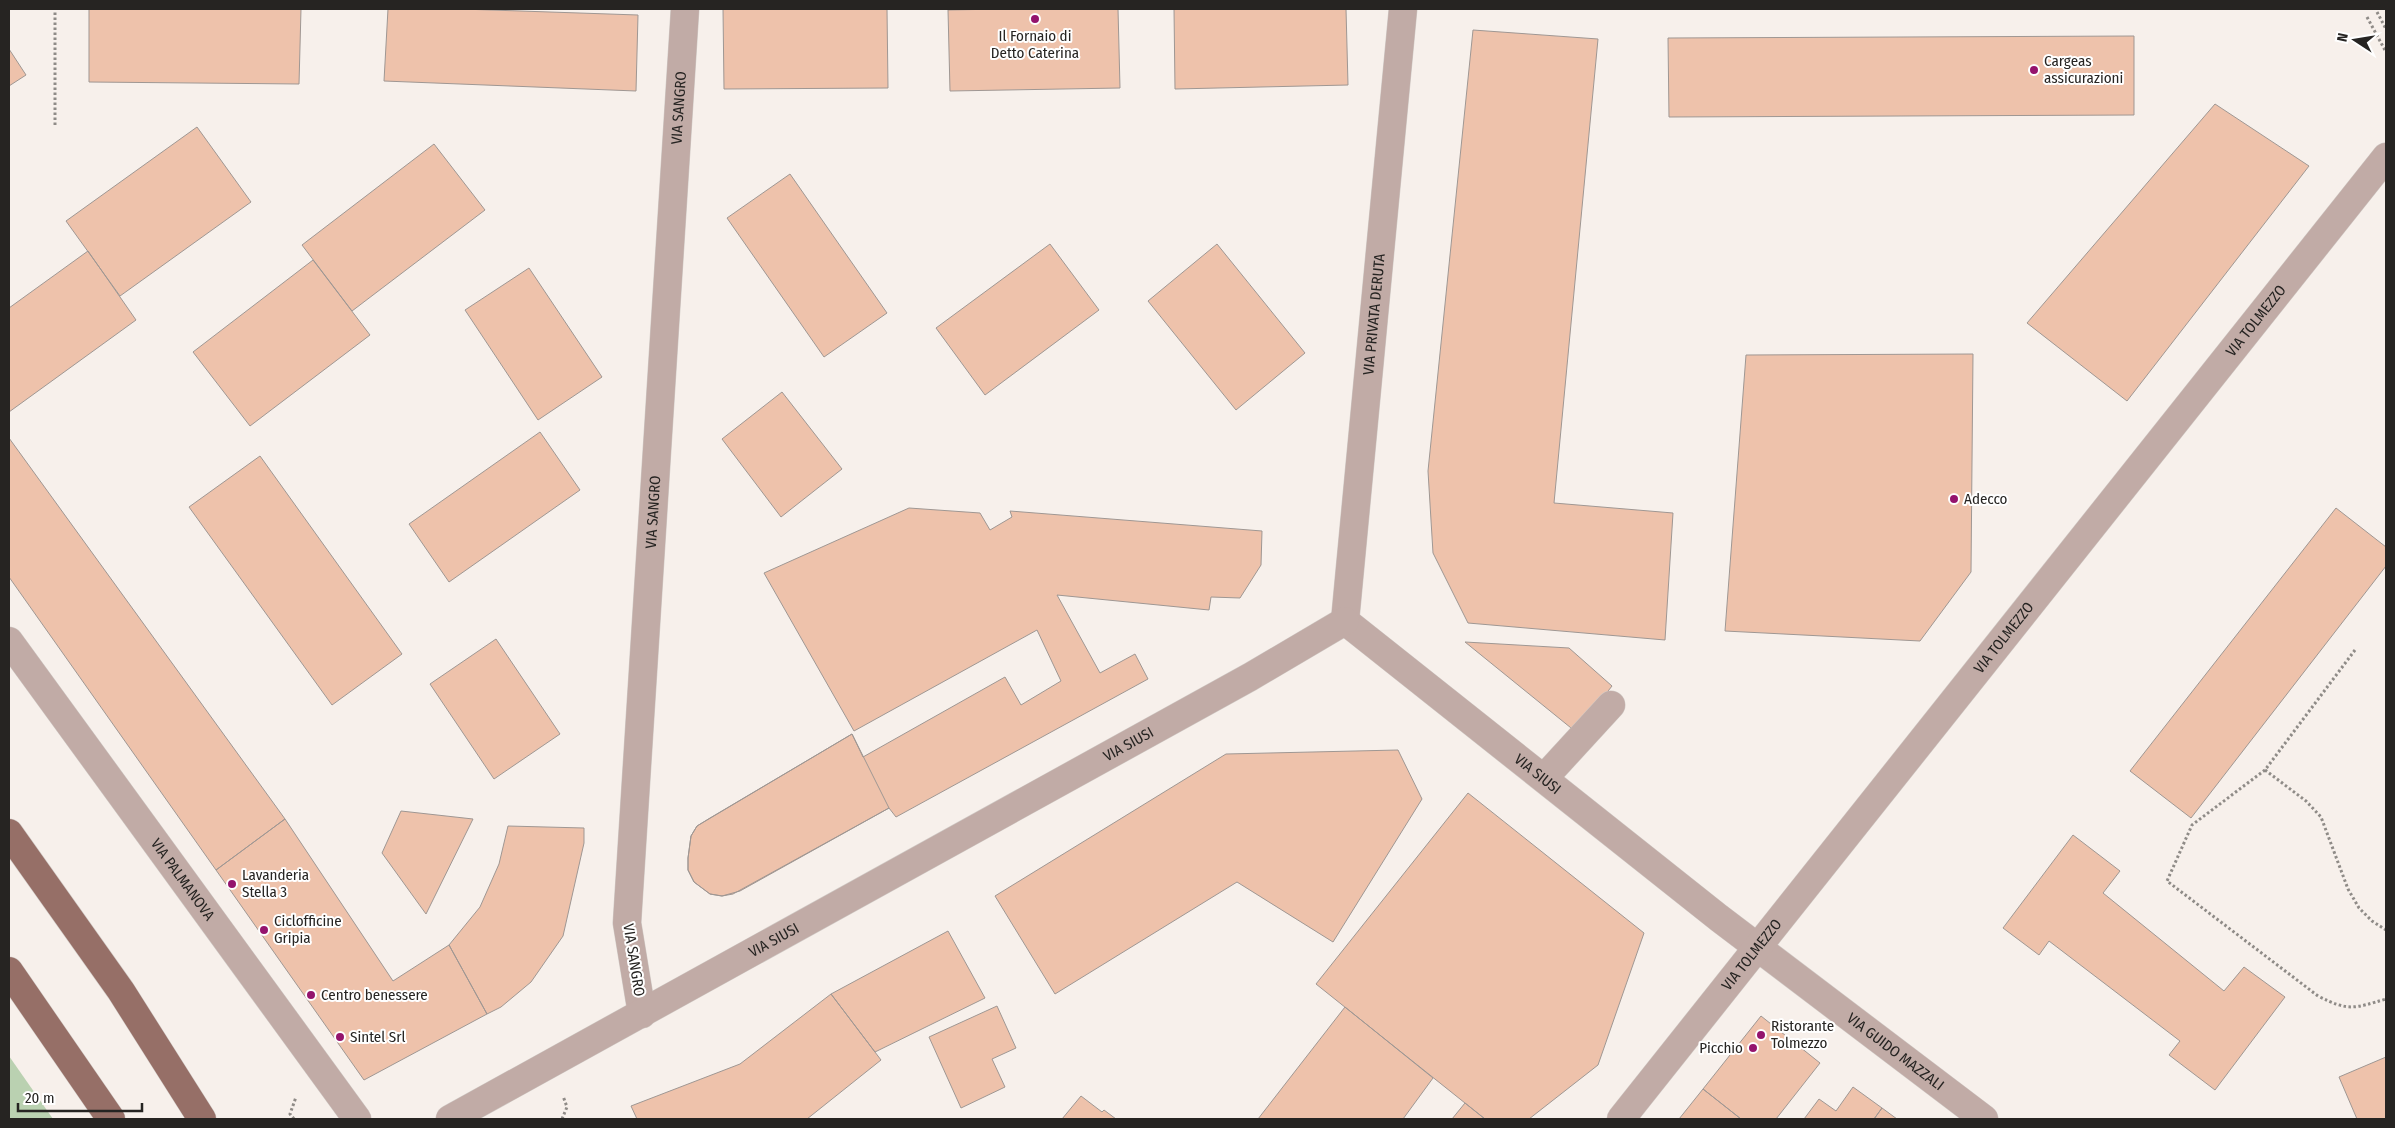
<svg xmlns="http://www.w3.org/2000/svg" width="2395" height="1128" viewBox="0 0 2395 1128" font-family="'Fira Sans Condensed',sans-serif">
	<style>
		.green { fill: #bad1b1 }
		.building { fill: #eec2ab; stroke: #9f9793 }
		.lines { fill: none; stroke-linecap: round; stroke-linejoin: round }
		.minor-casing { stroke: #d1cbc7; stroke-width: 29 }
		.major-casing { stroke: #d1cbc7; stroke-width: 29 }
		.path { stroke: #8f8b87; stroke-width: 3; stroke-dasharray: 2.5 2.5; stroke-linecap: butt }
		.minor { stroke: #c1aba6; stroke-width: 28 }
		.major { stroke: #966f67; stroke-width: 28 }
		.poi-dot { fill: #94136d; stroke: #fff; stroke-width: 2 }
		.labels { text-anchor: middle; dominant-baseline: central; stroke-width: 4; stroke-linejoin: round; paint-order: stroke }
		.poi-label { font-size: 15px; fill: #262422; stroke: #fff; text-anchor: start }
		.street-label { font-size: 15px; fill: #262422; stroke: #fff }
	</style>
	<rect width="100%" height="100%" fill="#f7f0eb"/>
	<!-- green -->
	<path class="green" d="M9,1056L53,1119H9Z"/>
	<!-- building -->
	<path class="building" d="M89,9H301L299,84L89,82Z
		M388,9H461L638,15L636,91L384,81Z
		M723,9H887L888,88L724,89Z
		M1002,9H1118L1120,88L950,91L948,10Z
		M1174,9H1346L1348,85L1175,89Z
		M1473,30L1598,39L1554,503L1673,513L1665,640L1468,623L1433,553L1428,471Z
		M2134,36V115L1669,117L1668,38Z
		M9,49L26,75L9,86Z
		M2215,104L2309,166L2127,401L2027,323Z
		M197,127L251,202L120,296L66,221Z
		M434,144L485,210L352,311L302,245Z
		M790,174L887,313L824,357L727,218Z
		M1050,244L1099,310L985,395L936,328Z
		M1217,244L1305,353L1236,410L1148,301Z
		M88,251L136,320L9,412V308Z
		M313,260L370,335L250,426L193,352Z
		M529,268L602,377L538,420L465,310Z
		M1973,354L1971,572L1920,641L1725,631L1746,355Z
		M782,392L842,469L781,517L722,439Z
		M540,432L580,490L449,582L409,524Z
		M9,438L285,819L216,870L9,577Z
		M260,456L402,654L332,705L189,507Z
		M909,508L980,513L990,530L1012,517L1010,511L1262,531L1261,565L1240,598L1211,597L1209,610L1057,595L1100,673L1135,654L1148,679L896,817L889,808L740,891L722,896L710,894L694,882L688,870V858L691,836L697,826L710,818L852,734L863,757L1005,677L1021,705L1061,681L1037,630L854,731L764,573Z
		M2336,508L2386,547V566L2191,818L2130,771Z
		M496,639L560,734L494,779L430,684Z
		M1465,642L1569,648L1612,686L1576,732Z
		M852,734L889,808L733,894L722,896L710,894L694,882L688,870V858L691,836L697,826Z
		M1398,750L1422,799L1333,942L1237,882L1055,994L995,896L1226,754Z
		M1468,793L1644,933L1598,1065L1529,1119H1485L1316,984Z
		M401,811L473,819L426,914L382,853Z
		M285,819L393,981L449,945L487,1014L364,1080L216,870Z
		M508,826L584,828V843L563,936L531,982L501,1007L487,1014L449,945L480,907L499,864Z
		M2073,835L2120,871L2103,893L2224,991L2244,967L2285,997L2215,1090L2169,1055L2180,1041L2049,941L2039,955L2003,928Z
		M948,931L985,998L875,1052L831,994Z
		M831,994L881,1060L807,1119H637L631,1106L740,1064Z
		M997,1006L1016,1048L992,1059L1005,1087L961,1108L929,1037Z
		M1345,1007L1433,1078L1403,1119H1258Z
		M1761,1016L1820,1063L1776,1119H1741L1703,1089Z
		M2386,1057V1119H2357L2339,1077Z
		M1853,1087L1882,1108L1874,1119H1804L1819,1099L1836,1111Z
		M1703,1089L1741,1119H1679Z
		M1081,1096L1102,1112L1104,1110L1116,1119H1062Z
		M1465,1103L1485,1119H1452Z
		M1882,1108L1897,1119H1874Z"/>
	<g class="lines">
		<defs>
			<g id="minor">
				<path id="s1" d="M1345,621L1719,918L1984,1119"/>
				<path id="s2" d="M1345,621L1403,9"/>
				<path id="s3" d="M9,641L357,1119"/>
				<path d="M1544,778L1611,705"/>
				<path id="s4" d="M642,1014L627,923L685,9"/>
				<path id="s5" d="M450,1119L1250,677L1345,621"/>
				<path id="s6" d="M1621,1119L2386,157"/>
			</g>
			<path id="major" d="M9,833L121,991L202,1119
				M9,971L111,1119"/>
		</defs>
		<!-- minor casing -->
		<use href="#minor" class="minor-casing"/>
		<!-- major casing -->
		<use href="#major" class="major-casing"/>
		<!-- path -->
		<path class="path" d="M2377,12L2386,29
			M2367,17L2386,52
			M55,125V9
			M2355,650L2265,770L2192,825L2167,881L2318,996C2349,1012 2355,1008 2386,999
			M2265,770L2306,801L2321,817L2348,889L2359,908L2372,921L2386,930
			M294,1119L290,1114L296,1097
			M562,1119L567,1107L563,1096"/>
		<!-- minor -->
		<use href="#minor" class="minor"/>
		<!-- major -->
		<use href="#major" class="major"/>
	</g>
	<!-- markers -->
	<g class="poi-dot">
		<circle cx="1035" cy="19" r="5"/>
		<circle cx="2034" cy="70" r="5"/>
		<circle cx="1954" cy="499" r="5"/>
		<circle cx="232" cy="884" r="5"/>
		<circle cx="264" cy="930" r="5"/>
		<circle cx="311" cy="995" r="5"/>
		<circle cx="1761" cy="1035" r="5"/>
		<circle cx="340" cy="1037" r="5"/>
		<circle cx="1753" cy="1048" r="5"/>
	</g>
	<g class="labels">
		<!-- poi labels -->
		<g class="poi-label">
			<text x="1035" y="36" text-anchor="middle">Il Fornaio di<tspan x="1035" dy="17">Detto Caterina</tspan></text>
			<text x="2044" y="61">Cargeas<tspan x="2044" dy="17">assicurazioni</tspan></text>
			<text x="1964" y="499">Adecco</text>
			<text x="242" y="875">Lavanderia<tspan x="242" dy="17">Stella 3</tspan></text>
			<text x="274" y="921">Ciclofficine<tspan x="274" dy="17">Gripia</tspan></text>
			<text x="321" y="995">Centro benessere</text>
			<text x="1771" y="1026">Ristorante<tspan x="1771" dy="17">Tolmezzo</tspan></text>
			<text x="350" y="1037">Sintel Srl</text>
			<text x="1743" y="1048" text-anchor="end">Picchio</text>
		</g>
		<!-- street labels -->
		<g class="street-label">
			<text stroke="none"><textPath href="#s4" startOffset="909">VIA SANGRO</textPath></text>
			<text stroke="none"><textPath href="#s2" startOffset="308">VIA PRIVATA DERUTA</textPath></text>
			<text stroke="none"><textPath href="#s6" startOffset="1020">VIA TOLMEZZO</textPath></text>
			<text stroke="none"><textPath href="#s4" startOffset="504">VIA SANGRO</textPath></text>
			<text stroke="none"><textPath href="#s6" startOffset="615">VIA TOLMEZZO</textPath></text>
			<text stroke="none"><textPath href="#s5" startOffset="775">VIA SIUSI</textPath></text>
			<text stroke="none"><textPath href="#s1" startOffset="246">VIA SIUSI</textPath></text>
			<text stroke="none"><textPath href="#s3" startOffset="295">VIA PALMANOVA</textPath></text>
			<text stroke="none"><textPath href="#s5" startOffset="370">VIA SIUSI</textPath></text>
			<text stroke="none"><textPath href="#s6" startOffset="210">VIA TOLMEZZO</textPath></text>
			<text transform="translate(634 960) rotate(81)">VIA SANGRO</text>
			<text stroke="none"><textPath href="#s1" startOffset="699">VIA GUIDO MAZZALI</textPath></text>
		</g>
	</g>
	<!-- border -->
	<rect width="2395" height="1128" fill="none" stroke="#262422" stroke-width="20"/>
	<!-- north arrow -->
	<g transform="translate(2355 40) rotate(282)" stroke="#ffffff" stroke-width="4" paint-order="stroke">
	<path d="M0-4L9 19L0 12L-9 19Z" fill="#262422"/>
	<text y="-8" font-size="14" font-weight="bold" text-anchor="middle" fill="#262422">N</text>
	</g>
	<!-- scale -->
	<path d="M18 1103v8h124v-8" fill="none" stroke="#262422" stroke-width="2.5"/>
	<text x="25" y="1103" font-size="15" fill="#262422" stroke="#ffffff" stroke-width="4" paint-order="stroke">20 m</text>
</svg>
